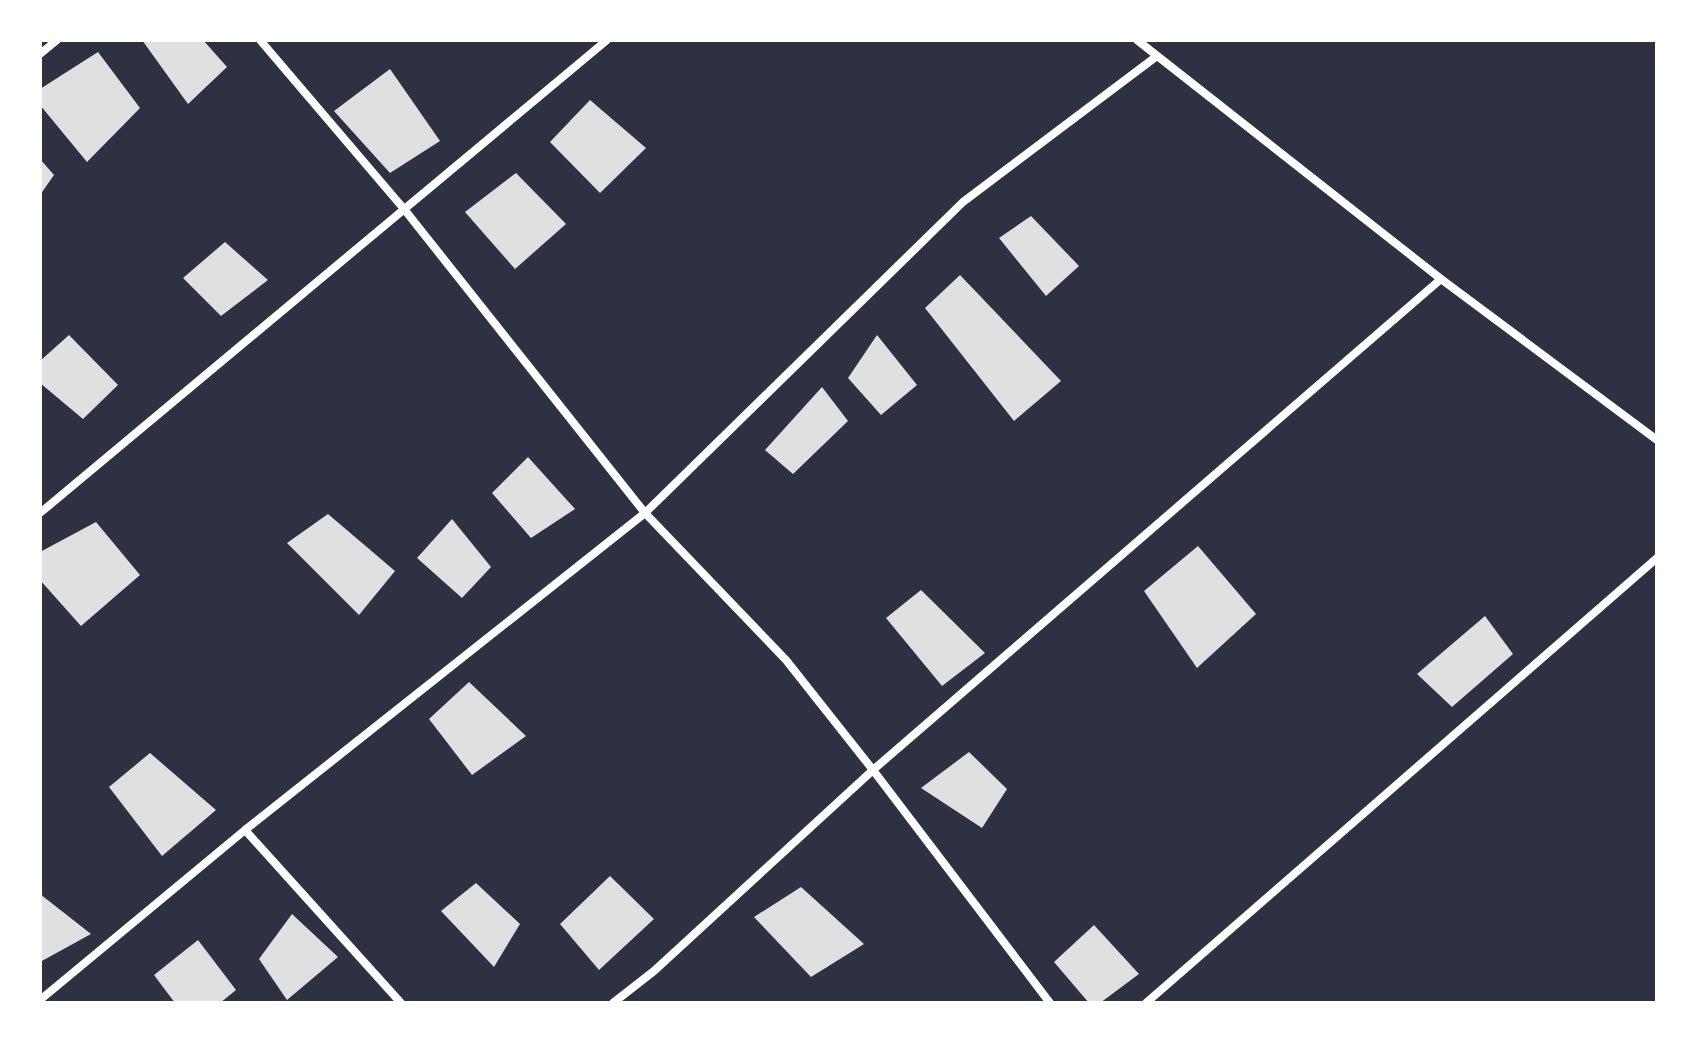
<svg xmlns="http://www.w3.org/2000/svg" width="1697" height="1043" viewBox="0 0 1697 1043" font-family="Barlow,sans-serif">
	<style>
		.building { fill: #e0e0e3 }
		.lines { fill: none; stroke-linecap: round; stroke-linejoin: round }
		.minor { stroke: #fff; stroke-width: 8 }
	</style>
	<rect width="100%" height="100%" fill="#2d3142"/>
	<!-- building -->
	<path class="building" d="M142,40H203L227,67L188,104Z
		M98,52L140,108L87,162L40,105V89Z
		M390,69L440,141L390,173L334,111Z
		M590,100L646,148L600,193L550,142Z
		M40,159L54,175L40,195Z
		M516,173L566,224L515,269L465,212Z
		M1031,216L1079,266L1046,296L999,238Z
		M225,242L268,280L221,316L183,278Z
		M960,275L1061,381L1014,421L925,308Z
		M69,335L118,385L83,419L40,383V361Z
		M877,335L917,385L881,415L848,378Z
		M822,387L848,421L793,474L765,450Z
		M528,457L575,509L531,538L492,493Z
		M328,514L395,571L359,615L287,543Z
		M452,519L491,567L462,598L417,558Z
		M96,522L140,575L81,626L40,580V552Z
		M1198,546L1256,614L1197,668L1144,591Z
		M921,590L985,653L942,686L886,618Z
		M1485,616L1513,654L1452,707L1417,674Z
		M469,682L526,736L472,775L429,719Z
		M969,752L1007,789L982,828L921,788Z
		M150,753L216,810L162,856L109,787Z
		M610,876L654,919L599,970L560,924Z
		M476,883L520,924L494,967L441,911Z
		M801,887L864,944L811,977L754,917Z
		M40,894L91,934L40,962Z
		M292,914L338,957L287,1000L259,959Z
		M1094,925L1139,974L1100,1003H1089L1054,962Z
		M198,940L236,990L220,1003H175L154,975Z"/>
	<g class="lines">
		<!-- minor -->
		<path class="minor" d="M260,40L404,209L645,513L786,660L873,770L1050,1003
			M1137,40L1441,279L1657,440
			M40,54L57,40
			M40,513L607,40
			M245,830L401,1003
			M40,1000L245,830L645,513L963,202L1157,56
			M613,1003L654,971L873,770L1441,279
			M1146,1003L1657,558"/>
	</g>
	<!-- border -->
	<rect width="1697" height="1043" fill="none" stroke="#ffffff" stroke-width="84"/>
</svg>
